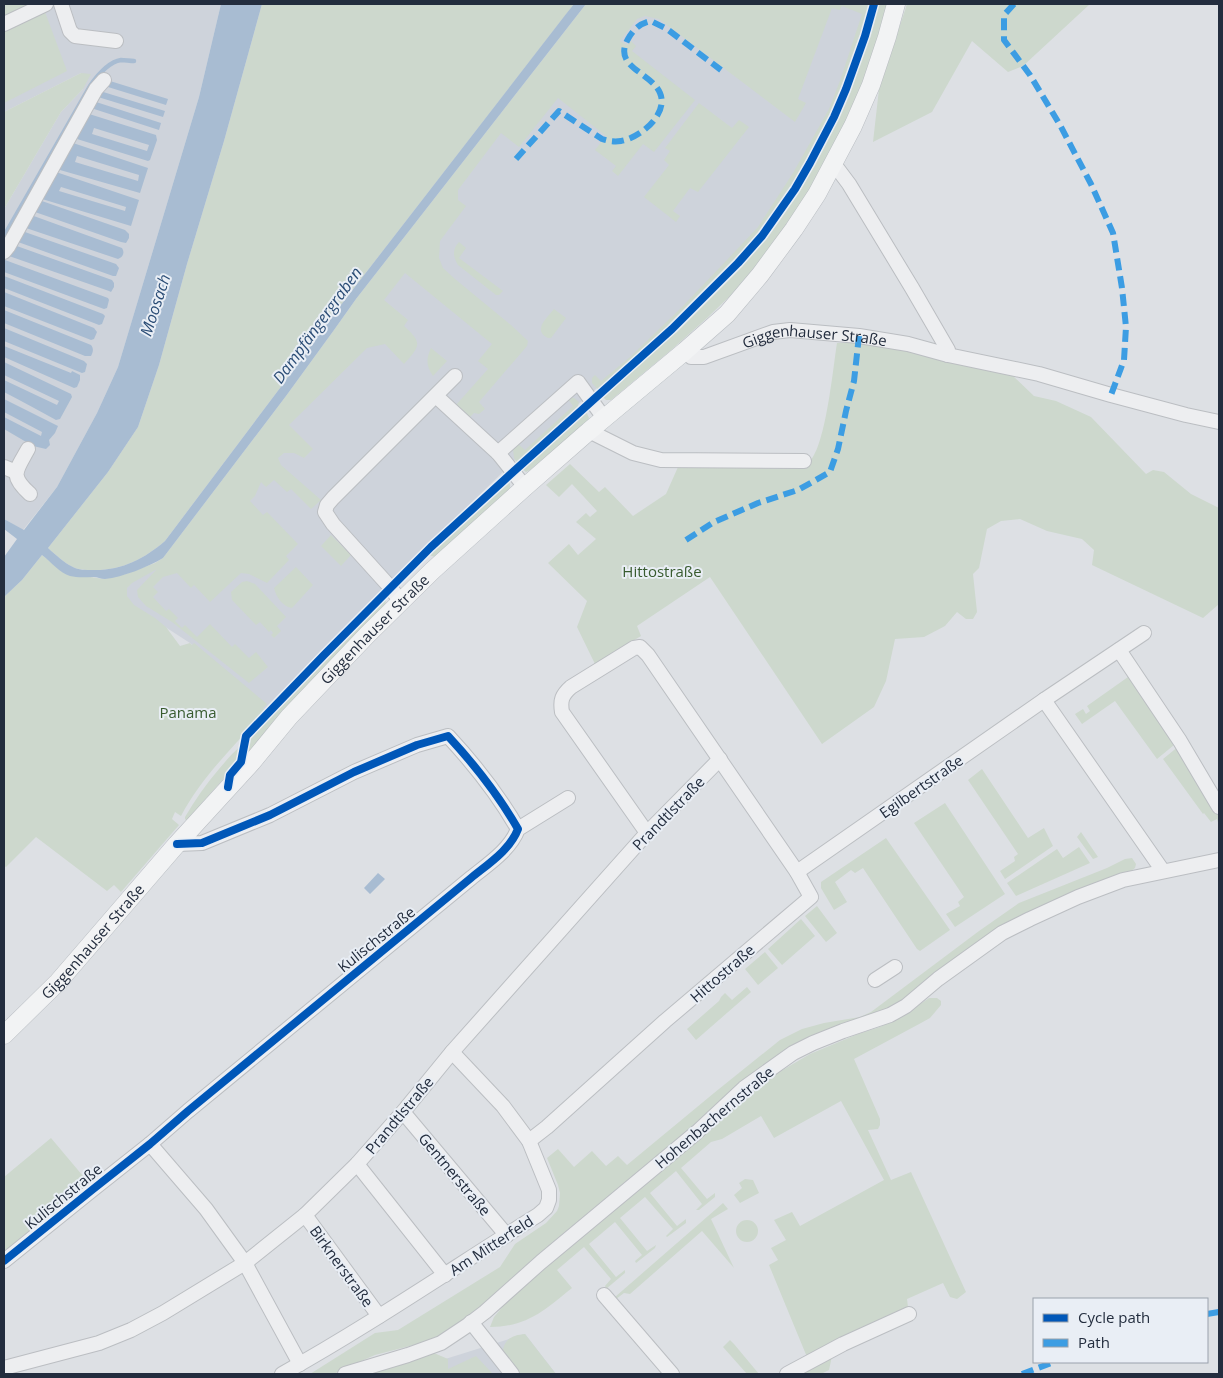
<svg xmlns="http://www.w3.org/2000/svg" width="1223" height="1378" viewBox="0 0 1223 1378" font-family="'Open Sans',sans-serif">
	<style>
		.built { fill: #ced3db }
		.green { fill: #cdd8cd }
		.water { fill: #a8bcd2; fill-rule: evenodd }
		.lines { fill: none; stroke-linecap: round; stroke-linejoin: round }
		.stream { stroke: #a8bcd2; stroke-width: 4.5 }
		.minor-casing { stroke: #bbbec2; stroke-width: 16 }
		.major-casing { stroke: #b9bdc2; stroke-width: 19 }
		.minor { stroke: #edeef0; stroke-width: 14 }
		.major { stroke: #f2f3f4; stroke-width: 18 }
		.quiet { stroke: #3c9de3; stroke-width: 6; stroke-dasharray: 12 6; stroke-linecap: butt }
		.cycleway-casing { stroke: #e9eef5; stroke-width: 11 }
		.cycleway { stroke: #0057b8; stroke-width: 8 }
		.labels { text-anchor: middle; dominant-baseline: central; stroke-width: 4; stroke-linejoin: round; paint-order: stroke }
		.street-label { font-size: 15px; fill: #232d3e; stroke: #e9eef5 }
		.park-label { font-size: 15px; fill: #385b2f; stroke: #e9eef5 }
		.water-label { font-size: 16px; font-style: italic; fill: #2a4c75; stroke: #e9eef5 }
	</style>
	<rect width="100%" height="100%" fill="#dde0e4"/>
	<!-- built -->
	<path class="built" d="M4,4H221L199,97L118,367L97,413L57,487L23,530L4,519V209L61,112L83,89L81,73L4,112Z
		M601,4H870L825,123L799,169L750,241L638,353L576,406L514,461L372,600L266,711L190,643L128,603L118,580L157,568L420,227Z
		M525,1334L556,1374H398L407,1371Z"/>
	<!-- green -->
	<path class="green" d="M4,4H42L67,71L4,103Z
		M262,4H574L344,301L318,335L280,388L165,541C144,559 121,571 92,570C86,570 78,570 73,567C64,563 55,554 48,548L108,472L138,427L159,365L187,264L224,141Z
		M586,4H870C846,91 809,177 749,247C736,262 721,276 707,290C672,325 636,359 598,390L592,383V378L595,375L601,381L630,357L681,308L725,262L758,227L793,173L829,109L841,78L862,14L842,6L840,10L832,8L798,99L806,103L795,122L659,19L645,16L637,19L620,41L627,45L631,41L636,46L632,51L695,100L654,152L643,144L618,176L612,171L616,166L595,150L606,136L558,98L519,147L501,133L458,190V200L466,206L440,241L439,258L443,268L455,279L511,325L528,341L527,346L479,402L485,409L479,414L474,413L469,418L456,405L488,369L478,361L492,344L405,273L384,300L408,320L404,326C423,343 420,346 404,364L385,344L367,348L289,425L313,449L304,458L294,453H284L278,458L281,465L321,500L311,509L291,489L287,492L274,480L266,487L261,482L255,496L250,501L263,515L267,512L298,544L286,556L289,560L267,583L249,574L241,573L210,602L194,585L191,588L177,573L163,577L153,587L158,592L153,597L166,611L169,609L178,618L175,621L182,628L185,625L197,637L210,624L232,647L235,644L249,658L256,652L268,667L249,683L172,622L146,606L138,597L137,590L157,569L132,583L127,588V596L134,605L155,618L166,627L180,646L190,643L192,645L194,643L267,704L263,708L266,711C236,744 202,776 181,816L175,812L172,819L179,825L121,892L114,885L107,891L36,837L6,867L4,866V597L22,580L42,555L64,573L104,579L126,574L155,563L163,558L286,396L334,330L356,299Z
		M878,4H889L871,60L855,106L809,193L767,253L730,296L707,318L670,351L611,400H606L603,397C641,364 676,331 711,296C735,272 760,248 780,220C812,175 837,124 857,73C865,50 871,27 878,4Z
		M907,4H1090L1023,66L1008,72L972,41L932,112L873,142L879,89Z
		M81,73L91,74L83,89L61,112L4,209V112Z
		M699,103L732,128L739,120L749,127L698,192L690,188L673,211L680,216L676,222L644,197L669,165L664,160L670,151L665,148Z
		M459,242L466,248L459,258L503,291L499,295H496L458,265C453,257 452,249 459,242Z
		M554,309L566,318L551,338H548C532,330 547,318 554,309Z
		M837,343H875L1011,374L1034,396L1056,401L1091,417L1146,474L1153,470L1164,472L1191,494L1219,508V604L1203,618L1092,565L1094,550L1082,539L1047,531L1020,519L1001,521L987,529L979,568L973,574L977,612L973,619H966L957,612L945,626L924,637L895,639L886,681L874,707L822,744L710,577L637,626L641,636L595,664L577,627L587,601L548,563L569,544L578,555L596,539L576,522L586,513L590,517L597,511L572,484L559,497L546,485L570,464L599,492L605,487L633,516L666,494L678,467C690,466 701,464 713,464C732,465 797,475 810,461C826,444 833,368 837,343Z
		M431,348L447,361L433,376C426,366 426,359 431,348Z
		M570,397L574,398L579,402L578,406L517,463L514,458L513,448L518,444L525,450L573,406L568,399Z
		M586,411L589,418L586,423L530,470L526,472L522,469L529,462Z
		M509,482C512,487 509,490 505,493L435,557L429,555L462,523Z
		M331,535L351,555L341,566L321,546Z
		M296,567L313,585L292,608C283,607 276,597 274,588Z
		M247,581L255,584L286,617L277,626L281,631L274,638L271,635L273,633L271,630L269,632L260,622L256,625L232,600L231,592L242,582Z
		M386,599L385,607L244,760L249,740L274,712L275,713L283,705L282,703L377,605Z
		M1128,677L1174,745L1157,759L1115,701L1082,724L1075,714L1083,709L1086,714L1090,711L1087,706Z
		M241,746L237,763L235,766L201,804L189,819L186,820L185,819V817C195,800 206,784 219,769C226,761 233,752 241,746Z
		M1179,746L1218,812L1219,815V826L1217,819L1211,822L1204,813L1203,814L1163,759Z
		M982,769L1028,838L1044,828L1053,846L1005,879L1000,871L1015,861L1014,857L1018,854L968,780Z
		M945,803L1005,894L955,927L946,914L960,906L958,902L964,897L914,823Z
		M1081,832L1098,857L1093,859L1077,837Z
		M886,838L950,930L920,951L917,949L863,868L855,873L851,870L835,882L847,902L834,910L821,888V882Z
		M1079,847L1090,863L1016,896L1007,883L1057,849L1063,858Z
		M1132,858L1136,864L1135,868L1131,871L1063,897L889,1010L820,1033L695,1126L487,1301L463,1321L442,1335L425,1342L375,1355L350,1366L334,1374H310L375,1333L398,1330L500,1267L515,1244L546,1223L557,1211L559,1206L560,1193L558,1185L547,1158L558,1149L574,1167L592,1151L606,1166L618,1156L627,1165L714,1093L780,1040L802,1029L824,1023L860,1017L871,1012L979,931L1019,903L1107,868L1125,859Z
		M817,906L837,933L826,942L805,916Z
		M801,919L815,936L782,965L768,949Z
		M765,952L778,968L758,985L745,969Z
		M747,987L751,992L696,1040L687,1029L719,1001L721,997L725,993L732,1000Z
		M929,998H937L941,1001V1005L930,1018L921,1023L854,1059L880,1119V1125L878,1129L868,1130L891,1180L911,1172L966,1292L957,1299L950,1297L943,1283L907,1299L908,1307L807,1357L769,1265L778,1260L771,1248L786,1240L774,1220L792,1212L800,1226L884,1180L841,1101L774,1138L761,1116L722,1139L711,1142L681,1168L707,1199L715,1193V1197L699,1210H696L702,1204L676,1171L650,1193L677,1226L686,1219V1223L667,1237L666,1236L673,1229L645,1197L620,1218L647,1251L656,1245L655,1248L636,1263L635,1261L642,1255L615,1222L589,1244L616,1277L625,1270V1273L606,1289L605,1286L611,1279L584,1247L557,1270L572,1288C545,1310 527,1327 490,1327L494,1317L504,1305L570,1243L707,1132L748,1095L769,1078L810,1054L858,1034L880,1027L904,1015Z
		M51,1138L88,1182L4,1252V1177Z
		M745,1179L753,1180L759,1193L740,1203L734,1195L742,1188L739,1183Z
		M723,1203L728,1209L711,1219L734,1268L702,1231L630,1294L624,1293L616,1299L615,1297Z
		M736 1231a11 11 0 1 1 22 0a11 11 0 1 1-22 0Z
		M525,1334L556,1374H521L503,1350C505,1338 514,1335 525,1334Z
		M730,1340L734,1344L759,1374H747L723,1347Z
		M434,1353L448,1359V1369L476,1356L493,1374H367Z
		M832,1356L829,1370L821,1374H797Z"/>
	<!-- water -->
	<path class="water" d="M221,4H262L224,141L187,264L159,365L138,427L108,472L48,548C55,554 64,563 73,567C78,570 86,570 92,570C121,571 144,559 165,541L280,388L318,335L344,301L566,14L574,4H586L356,299L334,330L286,396L163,558C148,567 123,577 105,579C101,579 97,577 94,577C86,577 78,578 70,576C60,573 51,562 42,555L22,580L4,597V557L17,539L4,529V519L24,530L57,487L97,413L118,367L199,97Z
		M110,81L168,99L166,105L108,87Z
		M100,91L165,111L163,117L98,97Z
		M93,101L161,123L159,130L91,108Z
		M86,113L156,135L157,140L150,160L148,161L77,139ZM94,128L149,145L147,151L92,134Z
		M73,143L148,168L140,193L60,170V167ZM77,156L139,175L138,181L75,162Z
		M55,173H59L139,200L131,226L42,199ZM61,187L126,207L125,211L59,191Z
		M39,200L125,230L129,234V238L126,243L121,242L35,212Z
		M31,215L122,248C125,253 123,257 118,259L26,228Z
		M22,231L116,264L119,268L116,276H113L18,242Z
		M14,245L112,280L114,283V287L111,292L109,291L9,256Z
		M5,260L108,298L109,300L107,308L104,309L4,272Z
		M4,276L103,314L105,316L102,324L99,325L4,288Z
		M4,292L94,328L97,332L94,339L91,340L4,306Z
		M4,310L91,345C94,349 93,352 91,356H85L4,323Z
		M4,328L84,361L87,364L85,372L82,373L4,341Z
		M4,346L71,373L72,371L80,375V380L77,387L74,388L4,357Z
		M4,362L71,394L72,397L60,419L56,420C39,411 22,401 4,392V380L57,405L59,401L4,375Z
		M4,399L58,426L55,433L49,440L50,445L46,449L33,446L4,429V417L41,436L42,432L4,412Z
		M378,873L385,879L370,894L364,888Z"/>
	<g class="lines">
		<!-- stream -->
		<path class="stream" d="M4,236L90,86C97,76 108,62 121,60C125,60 130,61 134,61"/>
		<defs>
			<g id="minor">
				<path d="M61,4L70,31L75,36L116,41"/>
				<path d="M4,24L46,4"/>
				<path d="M834,164L849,184L912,288L948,350V355"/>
				<path d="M4,252L8,247L96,89L104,80"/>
				<path id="s1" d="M685,351L691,357H704L773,332L790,330L859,336L908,344L948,355L1039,374L1111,395L1186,415L1219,422"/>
				<path d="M436,396L498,453L525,487"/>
				<path d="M589,431L633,453L661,460L804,461"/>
				<path d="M28,449C16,471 9,475 30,494"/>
				<path d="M498,453L578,382L604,418"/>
				<path d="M4,467L16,472"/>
				<path d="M401,602L390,587L333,524L325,512L327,505L333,498L455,376"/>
				<path d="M1119,650L1180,741L1219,807"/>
				<path d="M1044,700L1144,633"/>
				<path d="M177,844L202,843L270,815L354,772L417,745L448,736C474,764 499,796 518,829"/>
				<path d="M797,872L1044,700L1163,871"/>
				<path d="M875,980L895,967"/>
				<path d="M403,1112L503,1231L507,1235"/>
				<path d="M529,1141L547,1127L665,1021L811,897L797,872L648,655L640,647L634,648L571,687C562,695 560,700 562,712L647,833"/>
				<path d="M150,1144L206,1209L245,1263L300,1364"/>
				<path d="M357,1164L445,1275"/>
				<path d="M305,1215L379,1316"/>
				<path d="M4,1261L92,1190L150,1144L188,1111L471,878C488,864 510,850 518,829L568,798"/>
				<path d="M604,1295L672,1374"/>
				<path d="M471,1322L512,1374"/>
				<path d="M4,1368L99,1343L131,1330L163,1313L245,1263L305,1215L357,1164L403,1112L452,1052L647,833L720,759"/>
				<path d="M282,1374C370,1325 453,1268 538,1215L546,1208L549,1200V1190L529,1141L503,1106L452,1052"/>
				<path d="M345,1374L408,1355L441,1343L468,1325L485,1312L541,1262L697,1132L744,1088L793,1053L813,1043L843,1031L890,1015L906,1006L938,979L1002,933L1030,919L1078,897L1123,880L1219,860"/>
				<path d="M787,1374L843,1344L909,1314"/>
			</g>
			<g id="major">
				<path id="s2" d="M4,1035L58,982L177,844L252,762L289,717L367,635L432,571L525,487L589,431L685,351L727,314L760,275L794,229L817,194L853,126L871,85L887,37L896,4"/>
			</g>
		</defs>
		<!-- minor casing -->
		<use href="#minor" class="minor-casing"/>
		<!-- major casing -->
		<use href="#major" class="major-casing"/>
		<!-- minor -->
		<use href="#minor" class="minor"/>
		<!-- major -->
		<use href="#major" class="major"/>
		<!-- quiet -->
		<path class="quiet" d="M1014,4L1004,15V40L1030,75L1060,125L1091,184L1113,233L1122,288L1126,327L1124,360L1111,395
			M516,159L559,111L602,139C608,141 614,142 621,141C640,138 669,114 660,93C651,72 612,67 628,39C633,30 640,23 651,21L667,29L721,70
			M686,540L714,522L758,503L798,490L830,472L838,449L846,411L854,381L859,336
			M1207,1314L1219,1312
			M1022,1374L1054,1362"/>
		<defs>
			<path id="cycleway" d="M228,787L230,775L241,762L246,736L324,655L431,547L513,472L672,329L738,263L762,236L795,189L810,163L834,117L846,89L865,36L874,4
				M4,1261L92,1190L150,1144L188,1111L471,878C488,864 510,850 518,829C499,796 474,764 448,736L417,745L354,772L270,815L202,843L177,844"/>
		</defs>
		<!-- cycleway casing -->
		<use href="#cycleway" class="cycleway-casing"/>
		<!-- cycleway -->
		<use href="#cycleway" class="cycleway"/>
	</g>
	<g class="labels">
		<!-- street labels -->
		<g class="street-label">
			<text stroke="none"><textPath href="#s1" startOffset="136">Giggenhauser Straße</textPath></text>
			<text stroke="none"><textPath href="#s2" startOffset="550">Giggenhauser Straße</textPath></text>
			<text transform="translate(921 786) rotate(-35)">Egilbertstraße</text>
			<text transform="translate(668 813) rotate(-46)">Prandtlstraße</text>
			<text transform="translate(376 939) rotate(-39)">Kulischstraße</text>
			<text stroke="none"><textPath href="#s2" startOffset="129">Giggenhauser Straße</textPath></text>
			<text transform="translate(722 973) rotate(-41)">Hittostraße</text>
			<text transform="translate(399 1115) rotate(-50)">Prandtlstraße</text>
			<text transform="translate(714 1117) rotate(-40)">Hohenbachernstraße</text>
			<text transform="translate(455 1174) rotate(50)">Gentnerstraße</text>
			<text transform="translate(63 1196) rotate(-39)">Kulischstraße</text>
			<text transform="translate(491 1245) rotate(-33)">Am Mitterfeld</text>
			<text transform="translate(342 1266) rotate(54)">Birknerstraße</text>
		</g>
		<!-- park labels -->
		<g class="park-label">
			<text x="662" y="571">Hittostraße</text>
			<text x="188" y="712">Panama</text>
		</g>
		<!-- water labels -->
		<g class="water-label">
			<text transform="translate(155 305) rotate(-72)">Moosach</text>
			<text transform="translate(317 325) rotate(-54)">Dampfängergraben</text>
		</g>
	</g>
	<!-- border -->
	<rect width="1223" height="1378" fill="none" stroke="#232d3e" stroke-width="10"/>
	<!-- legend -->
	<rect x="1033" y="1298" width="175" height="65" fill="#e9eef5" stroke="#9aa1ac"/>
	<rect x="1043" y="1314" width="25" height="8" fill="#0057b8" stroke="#9aa1ac"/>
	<text x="1078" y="1323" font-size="15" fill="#232d3e">Cycle path</text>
	<rect x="1043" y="1339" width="25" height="8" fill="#3c9de3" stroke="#9aa1ac"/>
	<text x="1078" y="1348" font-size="15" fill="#232d3e">Path</text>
</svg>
